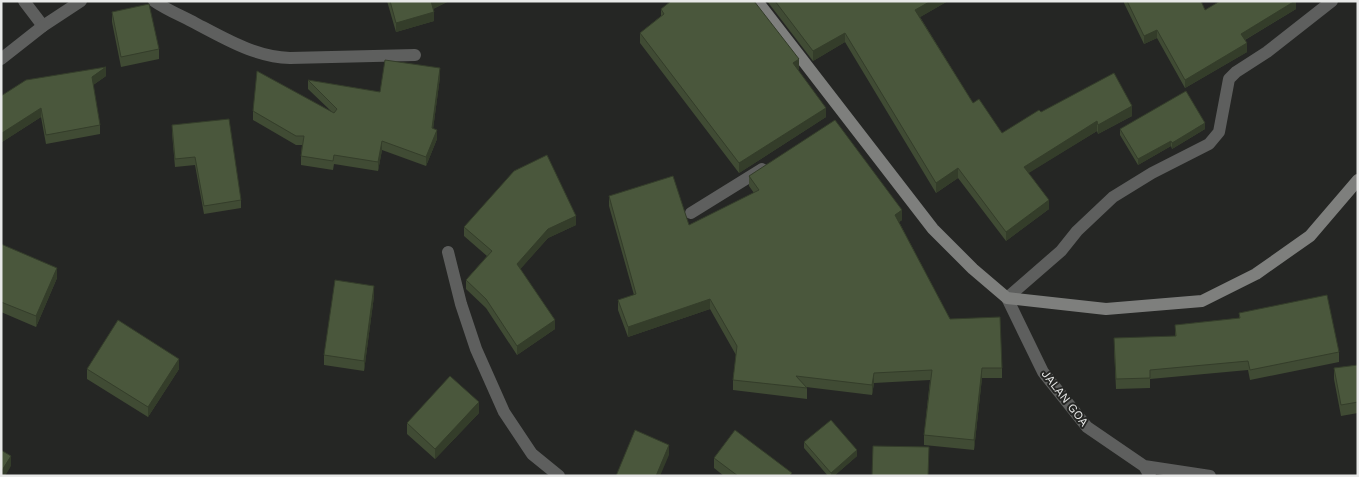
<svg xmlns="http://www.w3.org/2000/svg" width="1359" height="477" viewBox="0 0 1359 477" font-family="'Work Sans',sans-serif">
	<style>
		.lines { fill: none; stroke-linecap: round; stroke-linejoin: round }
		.lane { stroke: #5e5f5e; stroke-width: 12 }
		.street { stroke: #5e5f5e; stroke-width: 12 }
		.secondary { stroke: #7e7f7d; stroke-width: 12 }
		.wall { fill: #404b34 }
		.shaded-wall { fill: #343d2a }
		.building { fill: #4a573c; stroke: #343d2a }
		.labels { text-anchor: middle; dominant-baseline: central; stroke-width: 4; stroke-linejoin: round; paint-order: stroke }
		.street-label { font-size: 12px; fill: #e8e9e8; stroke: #252624 }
	</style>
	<rect width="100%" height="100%" fill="#252624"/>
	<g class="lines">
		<!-- lane -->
		<path class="lane" d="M24,1L43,26"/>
		<!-- street -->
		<path class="street" d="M154,1C167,10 182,16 195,23C226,39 255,57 290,58L415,55
			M1,59L43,26L81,1
			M691,213L762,169
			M448,252L461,304L476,349L504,412L532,454L559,476
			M1144,466L1210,476
			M1150,476L1144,466L1087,427L1043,372L1007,298L1061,251L1077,231L1113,197L1152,173L1209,144L1219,132L1229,79L1236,72L1267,52L1332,1"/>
		<!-- secondary -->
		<path class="secondary" d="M757,1L933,229L973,269L1007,298L1106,309L1202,301L1256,274L1310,236L1358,180"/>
	</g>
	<!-- wall -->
	<path class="wall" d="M387,1H449L433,9L434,21L396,32Z
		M767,1H948L920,17L973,103L1002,133L1041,112L1132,116L1098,134L1097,131L1028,173L1049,209L1006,241L958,178L936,193L845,42L813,61Z
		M1124,1H1201L1205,10L1296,1V9L1245,40L1247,52L1185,88L1157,38L1144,44L1124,3Z
		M661,9L799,69L798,70L826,117L739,173L640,43V33L661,16Z
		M112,12L159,49V59L121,67L112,22Z
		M106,76L93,85L100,125V134L46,144L41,117L2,142L1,141V96Z
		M440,77L433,129L437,139L426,166L382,150L378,171L334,164L333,170L301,165V156L302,145H296L253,120V111L332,112L308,89V80L380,92Z
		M172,125L241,200V208L204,214L195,165L175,167L172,133Z
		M1120,129H1205L1172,149L1171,146L1138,165L1120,135Z
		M749,176L902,220L899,222L950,319L1002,368V378H982L974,450L924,445V435L930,380L874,383L872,395L806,387L807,388V399L733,390V380L736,355L710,309L628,337L618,310V300L634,295L609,206V196L689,225L754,193L749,186Z
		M576,225L548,238L520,269L555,329L517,355L486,308L466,289V280L487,256L464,236V227Z
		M1,244L57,278L36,327L1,312Z
		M374,296L364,371L324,365V355Z
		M1239,313L1339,352V362L1250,380L1248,370L1150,379V388L1116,389L1114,347L1175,336V325L1239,318Z
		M1358,365V413L1341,416L1334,379V368Z
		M87,369H179L148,417L87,379Z
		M479,413L435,459L407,434V423Z
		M804,442L857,456L834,476H828L804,448Z
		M714,458L792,476H724L714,468Z"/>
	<!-- shaded-wall -->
	<path class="shaded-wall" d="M431,1H449L431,10Z
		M931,1H948L915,20V10Z
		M1295,1H1296V9L1241,42V34Z
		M434,12V21L396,32V23Z
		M1157,30V38L1144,44V36Z
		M845,33V42L813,61V51Z
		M1247,43V52L1185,88V80Z
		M799,59V69L793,73V63Z
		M106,67V76L92,86V77Z
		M440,68V77L432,137V128Z
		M1132,106V116L1098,134V125Z
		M41,108V117L2,142V133Z
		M826,108V117L739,173V163Z
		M1097,121V131L1024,176V167Z
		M1205,123V129L1172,149V143Z
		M437,130V139L426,166V157Z
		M382,141V150L378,171V162Z
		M1171,141V146L1138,165V159Z
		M958,168V178L936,193V183Z
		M1049,200V209L1006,241V232Z
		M902,210V220L895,225V215Z
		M576,216V225L548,238L517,273V264L548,229Z
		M57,268V278L36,327V316Z
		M374,286V296L364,371V361Z
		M710,299V309L628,337V327Z
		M555,320V329L517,355V346Z
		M179,359V369L148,417V407Z
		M982,368V378L974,450V440Z
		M874,373V383L872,395V385Z
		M479,402V413L435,459V449Z
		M669,445V455L660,476H656Z
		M857,450V456L834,476H831V473Z
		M11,456V466L5,476H1V472Z"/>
	<!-- building -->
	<path class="building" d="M390,1H431L434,12L396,23Z
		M671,1H754L799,59L793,63L826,108L739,163L640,33L664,14L661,9Z
		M775,1H931L915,10L973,103L979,99L1002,133L1039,110L1041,112L1114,73L1132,106L1098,125L1097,121L1024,167L1049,200L1006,232L958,168L936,183L845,33L813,51Z
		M1127,1H1201L1205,10L1220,1H1295L1241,34L1247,43L1185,80L1157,30L1144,36Z
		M149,4L159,49L121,57L112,12Z
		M385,60L440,68L432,128L437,130L426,157L382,141L378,162L334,155L333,161L301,156L304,136H296L253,111L257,71L334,113L337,109L308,80L380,92Z
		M106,67L92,77L100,125L46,135L41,108L2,133L1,132V96L26,80Z
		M1186,91L1205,123L1172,143L1171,141L1138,159L1120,129Z
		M229,119L241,200L204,206L195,157L175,159L172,125Z
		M835,120L902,210L895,215L950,319L1000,317L1002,368H982L974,440L924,435L932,370L874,373L872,385L796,376L807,388L733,380L737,346L710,299L628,327L618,300L636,294L609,196L673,176L689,225L759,190L749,176Z
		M547,155L576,216L548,229L517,264L555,320L517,346L486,299L466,280L492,251L464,227L514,171Z
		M1,244L57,268L36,316L1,302Z
		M335,280L374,286L364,361L324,355Z
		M1327,295L1339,352L1250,370L1248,361L1150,370V378L1116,379L1114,338L1176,336L1175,325L1240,318L1239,313Z
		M118,320L179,359L148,407L87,369Z
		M1358,365V402L1341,405L1334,368Z
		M450,376L479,402L435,449L407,423Z
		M831,420L857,450L831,473L804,442Z
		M635,430L669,445L656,476H616Z
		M735,430L792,473L789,476H738L714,458Z
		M873,446L929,447L928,476H872Z
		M1,450L11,456L1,472Z"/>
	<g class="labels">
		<!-- street labels -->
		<g class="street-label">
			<text transform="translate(1065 398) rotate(52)">JALAN GOA</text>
		</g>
	</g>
	<!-- border -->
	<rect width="1359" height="477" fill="none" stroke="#e8e9e8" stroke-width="5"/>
</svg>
